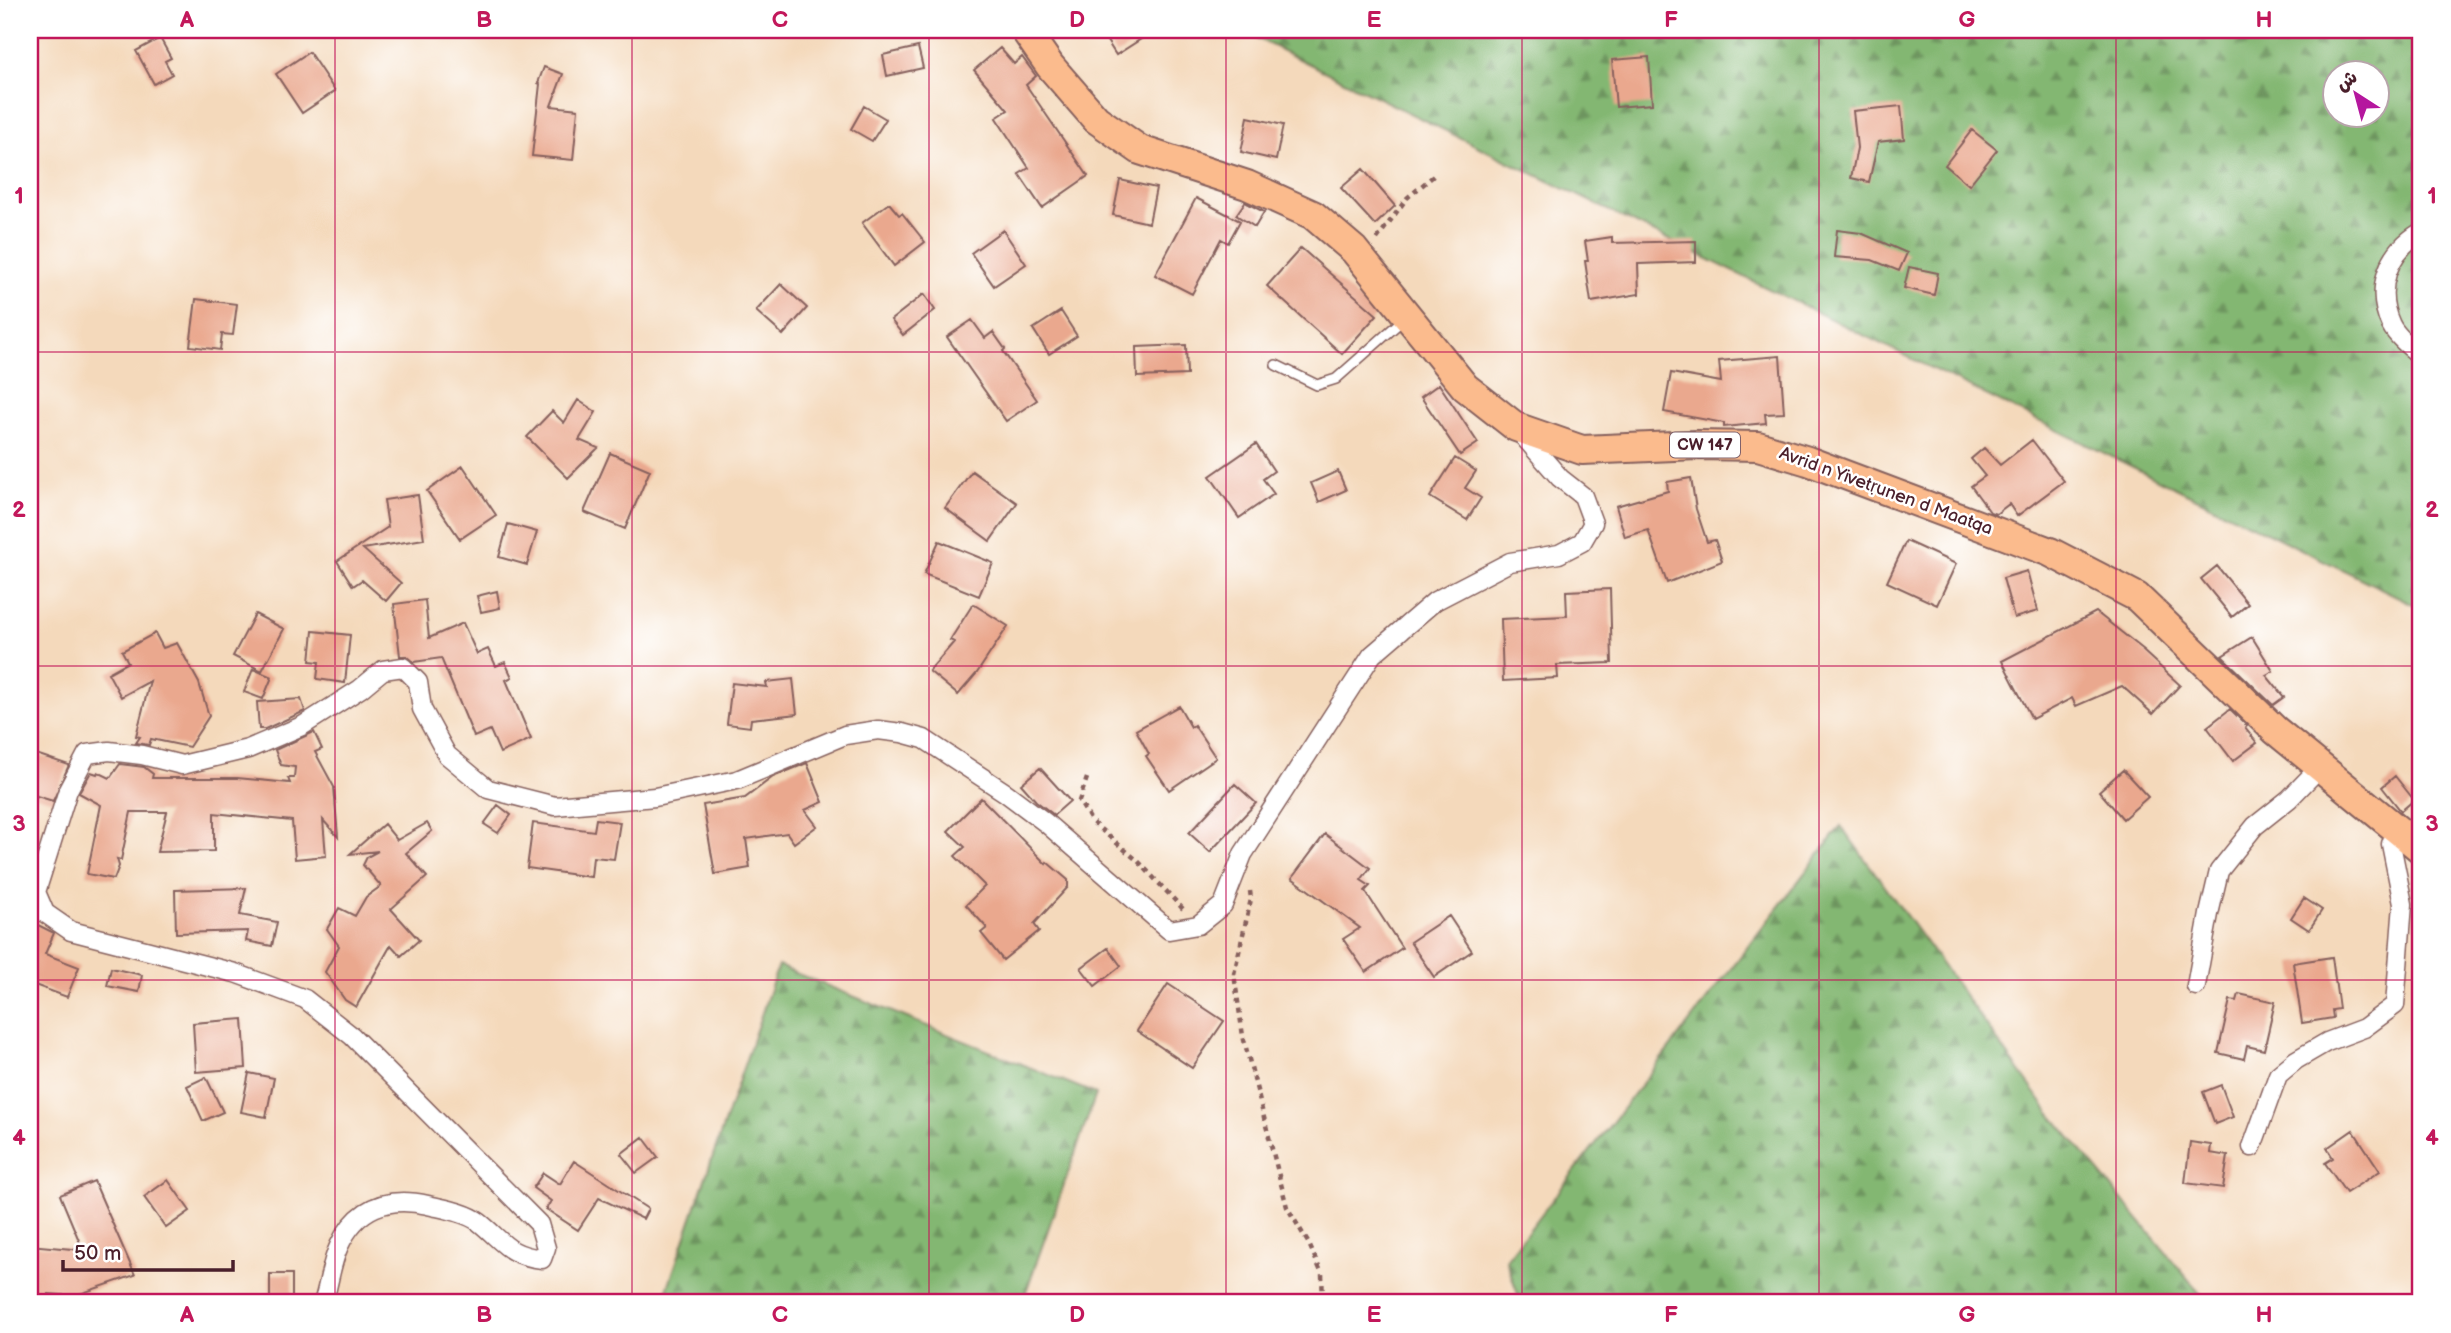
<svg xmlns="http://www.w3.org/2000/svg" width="2451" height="1333" viewBox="0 0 2451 1333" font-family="'Balsamiq Sans','Playpen Sans Arabic',sans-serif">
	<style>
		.forest { fill: url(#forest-firs); stroke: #666b4e; stroke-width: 2; fill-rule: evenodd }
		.building { fill: #eaa88e }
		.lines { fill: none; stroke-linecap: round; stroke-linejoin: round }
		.service-casing { stroke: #86605d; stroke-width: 12 }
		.minor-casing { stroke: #86605d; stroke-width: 21 }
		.primary-casing { stroke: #86605d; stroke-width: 32 }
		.path { stroke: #86605d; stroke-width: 4.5; stroke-dasharray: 5 5; stroke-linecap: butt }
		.service { stroke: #fff; stroke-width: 9 }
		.minor { stroke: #fff; stroke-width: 18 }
		.primary { stroke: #fbbb8d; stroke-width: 28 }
		.grid { fill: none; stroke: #c2185b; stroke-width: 2; stroke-opacity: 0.55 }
		.labels { text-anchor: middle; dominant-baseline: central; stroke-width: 5; stroke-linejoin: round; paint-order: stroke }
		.shield { fill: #fff; stroke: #80626b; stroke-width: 2 }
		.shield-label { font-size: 16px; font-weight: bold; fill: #4a1f2b }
		.street-label { font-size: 18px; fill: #4a1f2b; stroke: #fff }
		.neatline { fill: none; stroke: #c2185b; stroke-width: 2.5 }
		.grid-label { font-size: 23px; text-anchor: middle; font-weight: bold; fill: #c2185b }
	</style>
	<defs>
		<pattern id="forest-firs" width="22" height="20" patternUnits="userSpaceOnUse" patternTransform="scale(1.75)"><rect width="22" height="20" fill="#83b772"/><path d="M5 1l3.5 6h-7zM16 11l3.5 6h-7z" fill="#6d945e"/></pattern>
	</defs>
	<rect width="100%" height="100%" fill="#fff"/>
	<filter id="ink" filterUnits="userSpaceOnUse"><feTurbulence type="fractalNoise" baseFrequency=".0143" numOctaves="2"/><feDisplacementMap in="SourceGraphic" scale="14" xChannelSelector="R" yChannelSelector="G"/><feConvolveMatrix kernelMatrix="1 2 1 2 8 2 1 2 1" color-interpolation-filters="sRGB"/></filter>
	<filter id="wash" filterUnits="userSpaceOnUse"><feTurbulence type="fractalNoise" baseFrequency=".00686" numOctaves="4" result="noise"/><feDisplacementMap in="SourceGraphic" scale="28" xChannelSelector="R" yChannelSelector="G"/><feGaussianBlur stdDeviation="1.57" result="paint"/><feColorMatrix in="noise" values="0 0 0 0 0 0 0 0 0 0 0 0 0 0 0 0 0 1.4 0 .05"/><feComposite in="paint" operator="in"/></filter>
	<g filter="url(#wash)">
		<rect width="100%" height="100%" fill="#f4d9bb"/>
		<!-- forest -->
		<path class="forest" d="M1240,30H2421V608ZM2336,74H2378V116H2336Z
			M1841,826L2050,1113L2208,1303H1521L1506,1260Z
			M778,966L1096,1094L1022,1303H665V1296Z"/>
		<g id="blocks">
			<!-- building -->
			<path class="building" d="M1100,30H1155L1116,55Z
				M160,38L171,58L165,61L172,74L154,84L136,51Z
				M918,47L923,68L887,76L883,55Z
				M1000,48L1014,64L1022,57L1036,76L1026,85L1088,176L1042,208L1019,174L1029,168L996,118L1008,110L974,70Z
				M309,52L335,91L302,113L276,74Z
				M1649,57L1652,104L1616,107L1612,60Z
				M544,67L563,74L551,106L578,109L573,160L532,156L540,84L538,83Z
				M864,106L886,119L872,141L851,129Z
				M1901,106L1904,139L1878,142L1869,182L1851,178L1857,148L1853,111Z
				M1248,117L1283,125L1276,160L1241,152Z
				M1972,130L1997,150L1969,185L1945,165Z
				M1363,169L1395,206L1375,225L1341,188Z
				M1120,180L1156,188L1149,223L1113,215Z
				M1196,198L1240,221L1228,243L1221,239L1192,294L1155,275Z
				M1245,202L1264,212L1255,227L1236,215Z
				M889,203L899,215L902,213L925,242L894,266L862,223Z
				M1003,230L1026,264L994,286L971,253Z
				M1837,230L1861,233L1907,253L1899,271L1872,260L1834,257Z
				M1612,237V243L1696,241V262L1638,264L1639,294L1591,302L1585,261H1588L1585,241Z
				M1301,248L1377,315L1342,354L1267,286Z
				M1909,267L1938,273L1934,295L1904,288Z
				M781,284L807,308L783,335L756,311Z
				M924,294L935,310L903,335L891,320Z
				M196,299L237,304L233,335L222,334L220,350L190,346Z
				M1061,311L1077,336L1049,354L1033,329Z
				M972,320L985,338L993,332L1005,349L1003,351L1037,400L1006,421L947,337Z
				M1186,345L1187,375L1137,377L1136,347Z
				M1780,356L1784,413L1765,414L1766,423L1724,427V423L1664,412L1671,373L1721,382L1719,361Z
				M1439,384L1478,443L1460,455L1421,397Z
				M578,400L596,412L579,440L598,448L568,478L527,437L552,411L564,423Z
				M2032,440L2064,481L2017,516L2009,504L1996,514L1990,512L1971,486L1985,476L1971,459L1984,448L2000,465Z
				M1256,444L1274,471L1263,479L1274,494L1239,518L1210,476Z
				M610,453L650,470L625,529L584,512Z
				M1455,458L1476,471L1465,488L1481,498L1467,520L1430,497Z
				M463,466L496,515L460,539L427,491Z
				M972,471L1017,503L990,541L945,508Z
				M1338,471L1346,490L1319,502L1311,483Z
				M1691,478L1696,509L1707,542L1715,540L1722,561L1667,583L1648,530L1625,537L1616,506L1668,491L1667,482Z
				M418,495L424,539L363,549L401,583L386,601L362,580L353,586L337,561L388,527L384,500Z
				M508,524L537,532L527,565L499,557Z
				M939,541L993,563L979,596L924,574Z
				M1906,541L1956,564L1937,605L1887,582Z
				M2217,566L2248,604L2232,617L2201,579Z
				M2027,571L2038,611L2014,618L2003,578Z
				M1610,589L1612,663L1557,665L1558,678L1503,681L1501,619L1567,616L1566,591Z
				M497,591L500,608L481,612L477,596Z
				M425,600L429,638L463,623L477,654L488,649L496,666L505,662L512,677L506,680L531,739L500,753L490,730L474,737L441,658L414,662L407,656H400L394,604Z
				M973,604L1008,626L977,673L958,695L929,671L954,642L950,640Z
				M2096,612L2144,650L2143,651L2180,685L2153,714L2122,686L2076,706L2072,698L2032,719L2002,661Z
				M255,614L284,629L262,671L233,656Z
				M313,631L350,635L345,683L317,679L319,662L310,661Z
				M155,633L163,648L177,643L199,683L209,716L189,747L151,739L149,745L136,743L140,737L136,736L150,681L121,697L108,673L128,662L122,651Z
				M2252,637L2273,671L2266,675L2284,697L2273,705L2222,656Z
				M253,669L272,677L263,699L244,692Z
				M793,679L797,714L751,719L750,727L727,724L732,683L767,687L766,682Z
				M301,699L305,711L265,729H259L257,702Z
				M1179,706L1191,727L1194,725L1216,758L1169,790L1146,756L1149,754L1136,730Z
				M2230,709L2247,726L2245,728L2257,743L2233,761L2207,727Z
				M314,732L322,749L315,752L334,787L338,837L323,820L326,856L295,859L292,821L214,813V851L157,852L167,812H131L121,860L117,859L119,866L114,879L87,874L101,805L79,793L91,772L97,774L98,772L110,778L120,764L144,767L153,774L152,778H237L290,783L288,778H294L295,767L281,765L275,750Z
				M30,752L69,765L53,801L30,794Z
				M807,763L823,802L805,810L817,826L794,843L787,833L746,839L750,868L715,874L703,805L745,798L773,777Z
				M1040,768L1070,801L1054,815L1036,801L1021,784Z
				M2123,770L2148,797L2123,819L2099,791Z
				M2395,776L2414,800L2401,811L2382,787Z
				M1235,784L1256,803L1210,852L1189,833Z
				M981,798L1046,864L1047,862L1068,880V887L1034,924L1039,931L1003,960L981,933L987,928L966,905L985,886L955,856L965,847L948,831Z
				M498,805L511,815L498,833L484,824Z
				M596,819L620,822L614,859L593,857L591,877L527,868L533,823L594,831Z
				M427,823L432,831L406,853L427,877L391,909L419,940L401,956L391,945L356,1007L345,1000L325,972L339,946L327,929L339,908L355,916L366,897L381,886L363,865L367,857L378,851L350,854L384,824L397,840Z
				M1325,834L1370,868L1361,880L1370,886L1365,891L1402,948L1366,972L1343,939L1360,928L1292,878Z
				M246,888L240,915L277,922L272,946L246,941L248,931L176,933L175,890Z
				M2304,898L2322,910L2309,930L2291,918Z
				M1449,916L1472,951L1434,977L1410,942Z
				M30,921L54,933L45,954L79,967L67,997L32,984L30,988Z
				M1108,948L1121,966L1095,986L1081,968Z
				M2332,957L2339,1009L2332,1010L2333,1018L2302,1023L2293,963Z
				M111,968L142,975L139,992L107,986Z
				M1168,984L1224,1021L1192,1068L1137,1031Z
				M2239,994L2275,1002L2264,1050L2247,1046L2244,1059L2218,1053L2230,1000L2237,1001Z
				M243,1019L246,1068L196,1072L193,1023Z
				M249,1073L274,1078L266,1117L241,1112Z
				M206,1077L223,1112L203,1121L187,1086Z
				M2221,1085L2233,1117L2215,1124L2203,1092Z
				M2353,1130L2380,1171L2346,1193L2325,1163L2333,1158L2327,1148Z
				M643,1137L658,1157L636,1173L621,1154Z
				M2190,1142L2211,1145L2210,1153L2228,1156L2223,1188L2185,1183Z
				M574,1161L648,1209L643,1219L599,1198L578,1230L546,1209L551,1201L533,1188L543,1173L560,1184Z
				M168,1180L190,1211L166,1228L144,1197Z
				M94,1181L135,1275L74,1296L49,1294V1303H30V1245L83,1250L60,1195Z
				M270,1274H292V1303H270Z"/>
		</g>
	</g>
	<g filter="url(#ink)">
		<use href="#blocks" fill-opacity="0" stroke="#86605d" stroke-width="2"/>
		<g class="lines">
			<defs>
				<path id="service" d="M1276,365L1317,385L1336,379L1406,317"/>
				<path id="minor" d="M2421,232C2388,251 2374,289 2391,325C2397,337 2411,348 2421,356
					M2196,986L2209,914L2219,871L2255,826L2289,799L2320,767
					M2252,1147L2278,1075L2296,1060L2327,1042L2364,1028L2395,1005L2403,904L2391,844L2396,829
					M323,1303C329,1285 331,1263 339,1246C357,1207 387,1196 428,1205C444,1209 465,1212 479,1222C504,1242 507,1255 542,1259L546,1248L539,1224L352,1036L305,999L235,973L71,931L45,913L36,892L68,790L87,754L109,751L142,755L182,765L248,749L302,726L360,689L383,670L403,667L418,682L422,709L447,755L488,789L555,806L655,797L737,780L845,735L878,730L902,733L924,739L1006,793L1046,823L1169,930L1198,925L1223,905L1243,854L1372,655L1435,601L1510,562L1559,554L1582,542L1593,523L1583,496L1560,478L1518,430"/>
				<path id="primary" d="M1025,30L1050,66L1096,119L1140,150L1247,185L1313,215L1354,250L1465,387L1516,427L1582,450L1697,445L1758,446L1808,461L2050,552L2137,597L2275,730L2421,849"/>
			</defs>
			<!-- service casing -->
			<use href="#service" class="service-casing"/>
			<!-- minor casing -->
			<use href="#minor" class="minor-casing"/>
			<!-- primary casing -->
			<use href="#primary" class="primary-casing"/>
			<!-- path -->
			<path class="path" d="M1377,239L1407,198L1437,173
				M1087,778L1079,801L1092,822L1138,861L1183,909
				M1250,891L1251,899L1234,974L1243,1036L1287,1207L1309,1244L1322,1274L1323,1303"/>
			<!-- service -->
			<use href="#service" class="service"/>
			<!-- minor -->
			<use href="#minor" class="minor"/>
			<!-- primary -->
			<use href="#primary" class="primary"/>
		</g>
	</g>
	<!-- grid -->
	<path class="grid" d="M335,30V1303M632,30V1303M929,30V1303M1226,30V1303M1522,30V1303M1819,30V1303M2116,30V1303M30,352H2421M30,666H2421M30,980H2421"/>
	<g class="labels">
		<!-- shield labels -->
		<rect class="shield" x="1670" y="432.5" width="70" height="25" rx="5"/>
		<g class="shield-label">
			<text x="1705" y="445">CW 147</text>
		</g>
		<!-- street labels -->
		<g class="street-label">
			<text transform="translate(1886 491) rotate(20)">Avrid n Yivetṛunen d Maatqa</text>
		</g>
	</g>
	<!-- margin -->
	<rect width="2451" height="1333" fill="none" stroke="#fff" stroke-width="77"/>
	<!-- north arrow -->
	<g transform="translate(2356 94) rotate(324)"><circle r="33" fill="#ffffff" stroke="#b7a5aa" stroke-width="2"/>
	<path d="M0-5L12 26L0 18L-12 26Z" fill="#b5179e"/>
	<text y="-10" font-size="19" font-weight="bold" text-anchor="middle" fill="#4a1f2b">ش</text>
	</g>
	<!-- scale -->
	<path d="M63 1260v10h170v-10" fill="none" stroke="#4a1f2b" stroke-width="3.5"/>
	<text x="74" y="1260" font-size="21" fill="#4a1f2b" stroke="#ffffff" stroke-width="5" paint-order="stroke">50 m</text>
	<rect x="38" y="38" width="2374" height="1256" class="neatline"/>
	<g class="grid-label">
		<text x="187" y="27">A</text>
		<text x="484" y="27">B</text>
		<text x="780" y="27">C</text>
		<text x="1077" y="27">D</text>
		<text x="1374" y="27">E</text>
		<text x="1671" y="27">F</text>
		<text x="1967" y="27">G</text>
		<text x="2264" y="27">H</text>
		<text x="19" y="203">1</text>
		<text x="2432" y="203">1</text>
		<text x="19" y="517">2</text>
		<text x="2432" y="517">2</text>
		<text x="19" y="831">3</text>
		<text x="2432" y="831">3</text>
		<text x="19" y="1145">4</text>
		<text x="2432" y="1145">4</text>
		<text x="187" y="1322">A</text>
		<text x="484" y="1322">B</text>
		<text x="780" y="1322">C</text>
		<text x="1077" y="1322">D</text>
		<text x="1374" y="1322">E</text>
		<text x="1671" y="1322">F</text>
		<text x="1967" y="1322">G</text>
		<text x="2264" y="1322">H</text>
	</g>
</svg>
